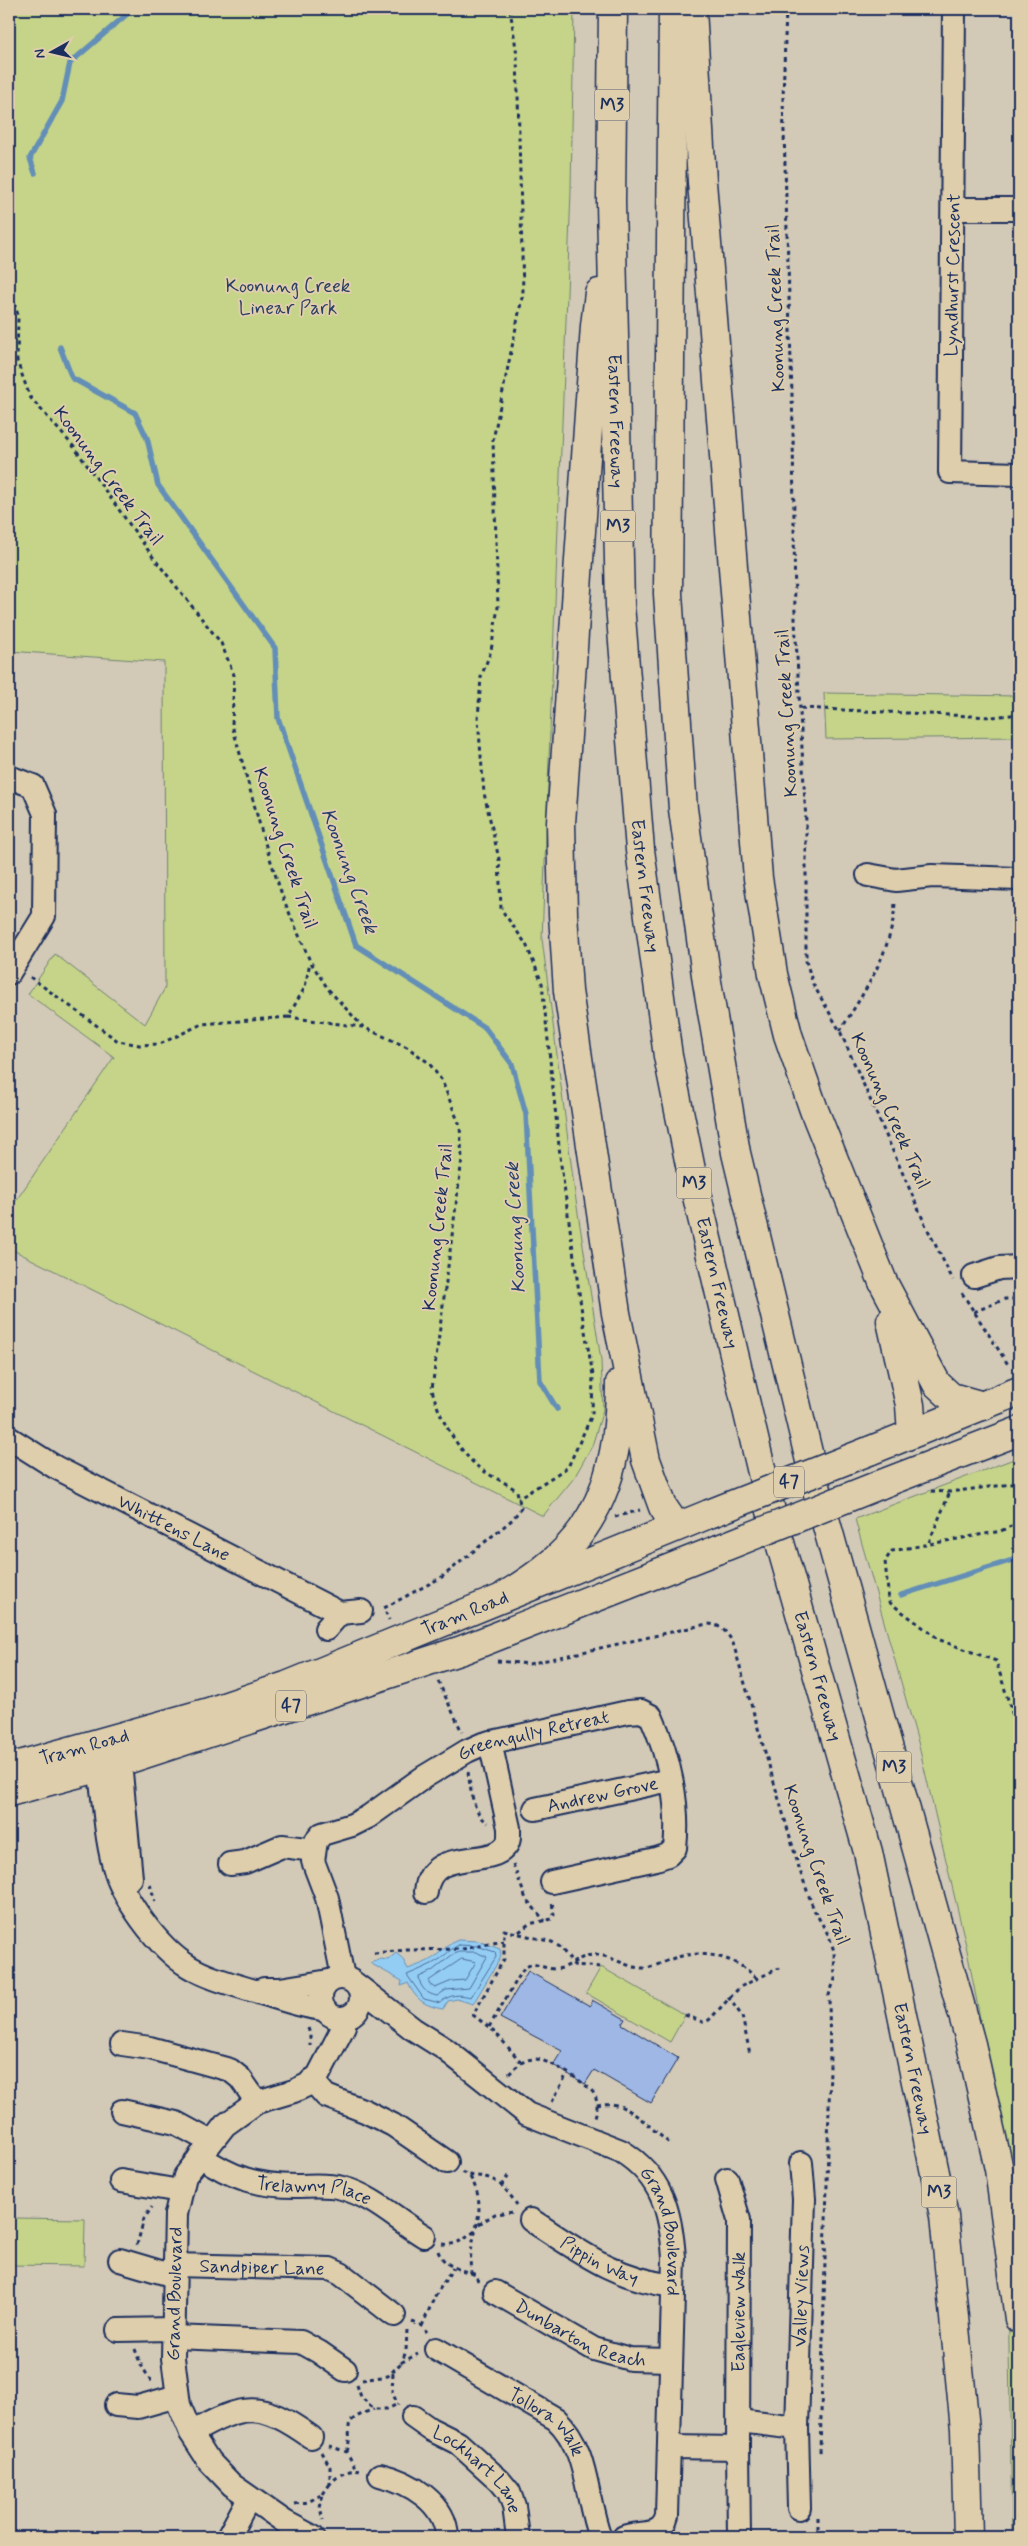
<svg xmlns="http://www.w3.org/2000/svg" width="1028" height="2546" viewBox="0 0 1028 2546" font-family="Mynerve,sans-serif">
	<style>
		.green { fill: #c5d488; stroke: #708273 }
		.water { fill: #94cdf3; stroke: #648eb7 }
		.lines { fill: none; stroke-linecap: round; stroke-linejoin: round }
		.shore { stroke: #4b6e9a; stroke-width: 1 }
		.stream { stroke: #648eb7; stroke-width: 5.5 }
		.building { fill: #9eb7e4; stroke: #1b2f5e }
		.minor-casing { stroke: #1b2f5e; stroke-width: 26 }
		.major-casing { stroke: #1b2f5e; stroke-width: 31 }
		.highway-casing { stroke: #1b2f5e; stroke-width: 31 }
		.path { stroke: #1b2f5e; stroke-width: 3; stroke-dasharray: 4 4; stroke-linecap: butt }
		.minor { stroke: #dfceab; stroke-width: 22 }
		.major { stroke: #dfceab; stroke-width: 28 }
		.highway { stroke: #dfceab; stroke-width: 28 }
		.major-bridge-casing { stroke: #1b2f5e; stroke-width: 31; stroke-linecap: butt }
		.major-bridge { stroke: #dfceab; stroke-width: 28 }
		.labels { text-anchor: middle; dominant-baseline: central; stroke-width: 4; stroke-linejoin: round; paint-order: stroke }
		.shield { fill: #dfceab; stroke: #565f75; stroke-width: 1 }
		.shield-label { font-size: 18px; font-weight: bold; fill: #1b2f5e }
		.street-label { font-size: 19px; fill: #1b2f5e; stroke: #dfceab }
		.park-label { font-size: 19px; fill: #2c4062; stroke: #dfceab }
		.water-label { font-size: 20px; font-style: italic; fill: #273f6d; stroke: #dfceab }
	</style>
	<rect width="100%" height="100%" fill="#d2c9b6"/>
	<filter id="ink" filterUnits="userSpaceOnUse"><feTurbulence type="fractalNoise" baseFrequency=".02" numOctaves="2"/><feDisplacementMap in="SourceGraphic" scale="10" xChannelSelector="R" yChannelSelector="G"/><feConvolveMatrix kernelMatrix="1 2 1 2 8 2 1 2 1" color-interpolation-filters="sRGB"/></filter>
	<g filter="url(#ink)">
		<!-- green -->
		<path class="green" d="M9,9H574L571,191L542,939L575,1194L601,1360L603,1410L592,1446L574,1478L543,1516L9,1248V1211L114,1057L28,994L55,954L145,1024L165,988L164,662L9,651Z
			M824,693L1019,696V737L826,739Z
			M1019,1457V2537H1012L1006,2153L966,1945L918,1742L855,1519Z
			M601,1967L685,2015L670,2042L586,1993Z
			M9,2218L85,2219L84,2266L9,2265Z"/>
		<!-- water -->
		<path class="water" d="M458,1940L478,1941L500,1949L501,1957L473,2004L457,1999L448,2001L443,2009C425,2006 416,2000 408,1983L401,1986L402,1981L370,1963L381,1959L388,1960L396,1953L402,1958L408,1969C418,1965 430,1962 438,1954C445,1948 449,1944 458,1940Z"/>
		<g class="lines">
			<!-- shore -->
			<path class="shore" d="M459,1945L477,1946L495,1952L496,1957L471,1997C458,1994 450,1994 440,2003L424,1999L407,1975C418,1970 430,1966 440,1959C447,1954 450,1949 459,1945Z
				M460,1952H476L487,1957L469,1988L446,1990L437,1996C427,1994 420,1988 419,1977L432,1971L452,1955Z
				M462,1959L476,1962L465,1980L452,1981L435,1988L429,1984V1981Z"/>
			<!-- stream -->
			<path class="stream" d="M35,173L30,158L62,101L70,63L133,9
				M60,347L72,378L135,413L147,438L158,485L275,648L278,718L356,945L485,1028L512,1064L526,1114L540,1381L557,1409
				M901,1595L1019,1558"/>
		</g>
		<!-- building -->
		<path class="building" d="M528,1971L590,2006L592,2000L625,2019L622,2024L678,2058L651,2103L594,2070L585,2084L553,2065L562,2051L500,2018Z"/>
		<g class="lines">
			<defs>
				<g id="minor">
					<path d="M954,9L950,472L1019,474"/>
					<path d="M953,209H1019"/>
					<path d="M9,777L33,786L45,814L44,916L9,973"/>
					<path d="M868,875L896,880L932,876L1019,879"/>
					<path d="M974,1276L999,1268L1019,1267"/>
					<path id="s1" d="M9,1438L55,1467L340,1613L361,1611"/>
					<path d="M326,1629L340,1613"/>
					<path d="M120,1762L131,1878"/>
					<path d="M99,1768C105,1803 105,1839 116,1873C121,1889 132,1906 142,1920C180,1972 202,1975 261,1993C282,1999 301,2007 324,2009"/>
					<path id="s2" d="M535,1809L670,1780"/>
					<path d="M230,1864L245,1862L282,1846L314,1850"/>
					<path d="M426,1892C430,1846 488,1868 505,1847C510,1842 509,1835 509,1828L490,1742"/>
					<path id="s3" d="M343,1977L327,1898L313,1861L316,1841L322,1834L352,1825L368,1817L424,1777L467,1751L483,1744L628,1712L641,1711L651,1716C669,1756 680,1805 675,1848L668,1855L656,1859L552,1882"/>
					<circle cx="341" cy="1998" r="20"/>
					<path id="s4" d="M358,1986L413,2029L445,2049L527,2114L621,2151C662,2176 671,2212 674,2258L667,2516C662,2538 641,2531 624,2537"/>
					<path d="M264,1989H280L329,1981"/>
					<path d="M122,2044L150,2048L230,2070L240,2078L257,2102"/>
					<path d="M312,2080L326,2096L365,2111L393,2125L447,2162"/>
					<path d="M122,2111L176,2123L211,2142"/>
					<path id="s5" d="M200,2156C232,2178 257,2186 296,2186C311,2186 327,2184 342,2188C373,2196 397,2220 424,2236"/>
					<path d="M121,2181L180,2191"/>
					<path id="s6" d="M531,2220C581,2252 613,2278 673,2286"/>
					<path d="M120,2260L174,2276"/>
					<path id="s7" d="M174,2265L330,2269L341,2274L394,2315"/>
					<path id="s8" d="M495,2292L594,2349L630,2359L670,2360"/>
					<path d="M118,2330L173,2329"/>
					<path d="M173,2337L301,2342L319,2352L345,2370"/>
					<path id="s9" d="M436,2349L556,2419C589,2450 585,2498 600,2537"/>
					<path d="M116,2405L138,2407L177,2396"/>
					<path id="s10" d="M413,2417L430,2429L458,2443L500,2481L509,2492L514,2506L518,2537"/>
					<path d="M739,2421L797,2428"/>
					<path d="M191,2433C245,2403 260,2401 311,2437"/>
					<path id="s11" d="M670,2447L738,2448L739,2220L727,2179"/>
					<path d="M738,2448L739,2537"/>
					<path d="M380,2475C410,2482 446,2503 447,2537"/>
					<path id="s12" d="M799,2508L797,2428L804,2199L801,2163"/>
					<path d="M228,2537L249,2498"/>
					<path id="s13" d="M313,2537L285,2522L232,2485L209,2461L191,2433L179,2405L173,2358L176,2214L185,2176L225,2125L257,2102L294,2091L307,2085L318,2076L344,2026V2019"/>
				</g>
				<g id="major">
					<path d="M869,1451L1019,1391"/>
					<path d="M879,1485L1019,1431"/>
					<path id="s14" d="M9,1768L209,1712L286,1686L709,1514"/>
					<path d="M9,1792L120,1762L462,1650L719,1549"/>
				</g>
				<g id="highway">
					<path id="s15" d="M613,9L611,202L620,605L640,850L668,1056L692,1175L771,1511L868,1852L944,2216L965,2429L968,2537"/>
					<path d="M673,9L668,594L683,809L707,982L736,1153L817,1490L971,2044L999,2169L1019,2319"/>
					<path d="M692,9L702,182L758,878L773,974L788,1035L814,1110L883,1282L937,1384L951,1397L983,1406"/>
					<path d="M599,293L595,326L561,823L563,914L568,991L616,1313L646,1460L663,1507L676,1526"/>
					<path d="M891,1321L910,1405L912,1433"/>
					<path d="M506,1595C519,1587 532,1579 544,1569C605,1523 620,1456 620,1383"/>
				</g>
			</defs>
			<!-- minor casing -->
			<use href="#minor" class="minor-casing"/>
			<!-- major casing -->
			<use href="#major" class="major-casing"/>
			<!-- highway casing -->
			<use href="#highway" class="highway-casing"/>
			<!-- path -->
			<path class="path" d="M510,9L517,55L523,293L493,440L498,607L491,651L481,677L478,719L484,793L499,859L501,909L526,944L542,983L561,1165L583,1320L593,1375L592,1415L568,1467L518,1499
				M786,9L783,99L793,428L795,620L806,822V961L813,984L840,1031L925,1224L953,1280
				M9,288L18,315L17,361L30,397L74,447L153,557L221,643L234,675L232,725L264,840L283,898L310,961L328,989L363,1027L407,1047L429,1063L442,1081L460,1126L462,1159L432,1389C438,1416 456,1447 477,1466C488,1476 505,1481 517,1491L521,1508L513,1519L442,1577L384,1608L389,1620
				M801,708L992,717L1019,714
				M30,977L118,1041L139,1045L160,1044L202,1024L288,1017L305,987L310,962
				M288,1017L362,1027
				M840,1031C865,991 894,949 895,900
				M962,1293L1009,1366
				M974,1312L1005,1299H1019
				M931,1491L950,1492L1019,1483
				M615,1517L640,1510
				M1019,1522L1001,1531L892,1551L885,1561L889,1602L940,1640L996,1661L1019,1735
				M929,1542L950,1492
				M497,1661L529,1664L707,1624C721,1624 727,1632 733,1643L800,1871L814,1910L829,1936L834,1951L835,1979L829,1995L830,2068L820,2454
				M438,1681L462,1732
				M468,1772C471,1790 472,1812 488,1823
				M513,1864L526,1899L545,1921
				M150,1884L155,1902
				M519,1932L529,1924L552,1919L554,1915L552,1902
				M374,1953L407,1950L463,1949L504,1941
				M728,1997L742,2016L750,2054
				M685,2015L703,2022L709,2020L740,1987L779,1968
				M489,2027L524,1968L532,1964C540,1965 547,1969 555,1969C569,1969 579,1955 594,1955C610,1954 624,1967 641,1968C653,1969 666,1960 678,1957C703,1949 738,1958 756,1978
				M308,2028L310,2034V2046
				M521,2062L494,2031L473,2015L504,1959V1930L552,1942L560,1947L574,1965L601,1967
				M509,2074C517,2066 523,2059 535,2059C546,2058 589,2084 594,2094C599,2103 597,2111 594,2120
				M552,2102L567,2074
				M597,2105C627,2097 649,2129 671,2144
				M462,2172C470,2177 476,2175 485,2177C500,2180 509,2193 517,2205
				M502,2186L509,2174
				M479,2224L495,2214L514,2212
				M442,2244C455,2246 465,2239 475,2231
				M137,2245L144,2219L152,2207
				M438,2251C443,2265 457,2269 471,2273C466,2236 492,2212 470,2177
				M471,2273L476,2275L478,2281
				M412,2322L422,2326L427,2332
				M422,2326L435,2296L453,2268
				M407,2330L406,2351L402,2362L418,2354
				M135,2349L140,2363L152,2383
				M393,2373L392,2392L398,2405
				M362,2380L388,2376L402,2362
				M357,2385L361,2397L374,2409H387L396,2405
				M329,2446L347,2452L356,2470
				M322,2452L330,2467V2484C339,2474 348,2469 362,2471
				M347,2452C355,2422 336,2424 374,2409
				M323,2494L330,2484
				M295,2504L308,2502L323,2494L320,2508L323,2520
				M818,2537V2515"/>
			<!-- minor -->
			<use href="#minor" class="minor"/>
			<!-- major -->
			<use href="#major" class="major"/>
			<!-- highway -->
			<use href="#highway" class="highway"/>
			<defs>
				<path id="major-bridge" d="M709,1514L869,1451
					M719,1549L879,1485"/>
			</defs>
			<!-- major-bridge casing -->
			<use href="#major-bridge" class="major-bridge-casing"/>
			<!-- major-bridge -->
			<use href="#major-bridge" class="major-bridge"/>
		</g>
	</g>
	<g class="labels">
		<!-- shield labels -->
		<g class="shield">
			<rect x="594.5" y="89.5" width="35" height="31" rx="4"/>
			<rect x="600.5" y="510.5" width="35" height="31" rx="4"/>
			<rect x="676.5" y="1167.5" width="35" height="31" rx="4"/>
			<rect x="774" y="1466.5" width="30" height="31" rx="4"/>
			<rect x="276" y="1690.5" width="30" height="31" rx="4"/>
			<rect x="876.5" y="1751.5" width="35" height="31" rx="4"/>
			<rect x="921.5" y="2176.5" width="35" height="31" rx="4"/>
		</g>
		<g class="shield-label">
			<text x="612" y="105">M3</text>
			<text x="618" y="526">M3</text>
			<text x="694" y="1183">M3</text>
			<text x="789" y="1482">47</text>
			<text x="291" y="1706">47</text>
			<text x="894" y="1767">M3</text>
			<text x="939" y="2192">M3</text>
		</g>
		<!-- street labels -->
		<g class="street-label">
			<text transform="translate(953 275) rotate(-89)">Lyndhurst Crescent</text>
			<text transform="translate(776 308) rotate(-92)">Koonung Creek Trail</text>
			<text stroke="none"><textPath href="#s15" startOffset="412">Eastern Freeway</textPath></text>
			<text transform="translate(108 476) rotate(53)">Koonung Creek Trail</text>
			<text transform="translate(787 713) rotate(-93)">Koonung Creek Trail</text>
			<text transform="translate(285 848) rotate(72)">Koonung Creek Trail</text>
			<text stroke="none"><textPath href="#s15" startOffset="878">Eastern Freeway</textPath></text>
			<text transform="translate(890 1111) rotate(66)">Koonung Creek Trail</text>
			<text transform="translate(438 1227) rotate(-84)">Koonung Creek Trail</text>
			<text stroke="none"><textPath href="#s15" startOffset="1282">Eastern Freeway</textPath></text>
			<text stroke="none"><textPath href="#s1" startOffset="188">Whittens Lane</textPath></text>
			<text stroke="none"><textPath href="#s14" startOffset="482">Tram Road</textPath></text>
			<text stroke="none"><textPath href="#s15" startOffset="1688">Eastern Freeway</textPath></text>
			<text stroke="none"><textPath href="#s3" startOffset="386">Greengully Retreat</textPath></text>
			<text stroke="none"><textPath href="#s14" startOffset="78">Tram Road</textPath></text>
			<text stroke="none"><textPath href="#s2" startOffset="69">Andrew Grove</textPath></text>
			<text transform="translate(816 1865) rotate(71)">Koonung Creek Trail</text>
			<text stroke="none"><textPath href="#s15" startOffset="2092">Eastern Freeway</textPath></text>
			<text stroke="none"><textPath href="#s5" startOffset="121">Trelawny Place</textPath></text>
			<text stroke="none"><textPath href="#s4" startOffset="409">Grand Boulevard</textPath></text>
			<text stroke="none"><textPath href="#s6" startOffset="80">Pippin Way</textPath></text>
			<text stroke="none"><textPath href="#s7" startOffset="88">Sandpiper Lane</textPath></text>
			<text stroke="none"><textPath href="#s13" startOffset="305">Grand Boulevard</textPath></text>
			<text stroke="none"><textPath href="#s12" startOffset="212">Valley Views</textPath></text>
			<text stroke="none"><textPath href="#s11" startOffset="204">Eagleview Walk</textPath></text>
			<text stroke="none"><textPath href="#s8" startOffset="96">Dunbarton Reach</textPath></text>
			<text stroke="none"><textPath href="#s9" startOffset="134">Tollora Walk</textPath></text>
			<text stroke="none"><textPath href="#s10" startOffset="85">Lockhart Lane</textPath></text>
		</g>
		<!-- park labels -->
		<g class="park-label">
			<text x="288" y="286">Koonung Creek<tspan x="288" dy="22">Linear Park</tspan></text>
		</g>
		<!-- water labels -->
		<g class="water-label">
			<text transform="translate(349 871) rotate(70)">Koonung Creek</text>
			<text transform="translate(516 1228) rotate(-93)">Koonung Creek</text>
		</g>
	</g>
	<!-- margin -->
	<rect width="1028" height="2546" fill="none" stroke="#dfceab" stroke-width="30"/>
	<rect x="15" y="15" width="998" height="2516" fill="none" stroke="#1b2f5e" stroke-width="2" filter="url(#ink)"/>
	<!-- north arrow -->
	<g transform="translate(52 52) rotate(262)" stroke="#dfceab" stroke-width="4" paint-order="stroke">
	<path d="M0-4L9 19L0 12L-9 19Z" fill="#1b2f5e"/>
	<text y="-8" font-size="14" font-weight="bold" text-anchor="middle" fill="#1b2f5e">N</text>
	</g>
</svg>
